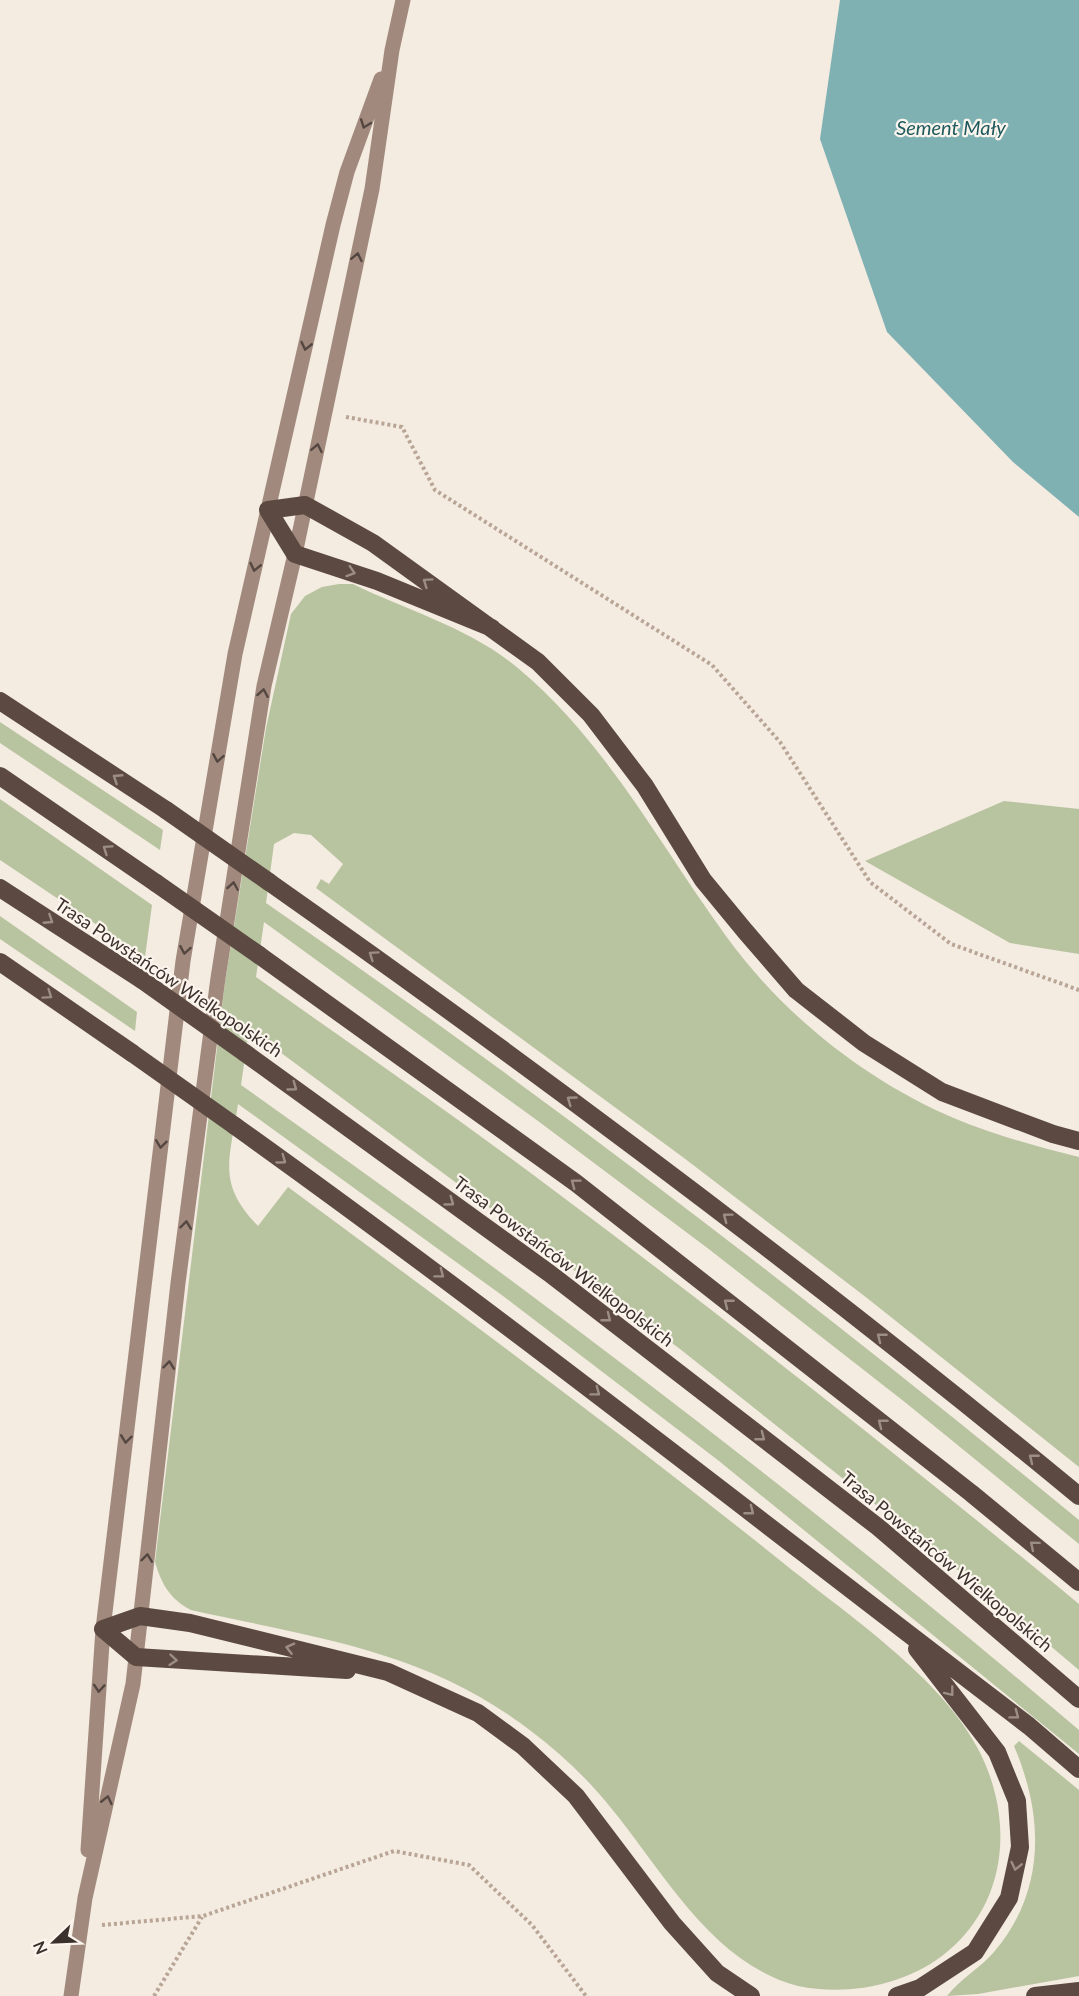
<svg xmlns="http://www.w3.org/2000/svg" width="1079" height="1996" viewBox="0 0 1079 1996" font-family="Lato,sans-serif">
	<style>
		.green { fill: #b8c4a0 }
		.water { fill: #7fb0b2 }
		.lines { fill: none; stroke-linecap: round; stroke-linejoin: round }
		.path { stroke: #b9a596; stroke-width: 4; stroke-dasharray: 3 3; stroke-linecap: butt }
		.secondary { stroke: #a18a7d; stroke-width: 15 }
		.highway { stroke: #5c4a42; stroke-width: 18 }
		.highway-bridge { stroke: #5c4a42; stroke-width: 18 }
		.oneway { stroke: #544640 }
		.oneway2 { stroke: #9c8e87 }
		.labels { text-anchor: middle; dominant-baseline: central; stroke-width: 4.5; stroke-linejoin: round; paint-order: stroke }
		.street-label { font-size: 18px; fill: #3b302b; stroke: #fbf5ee }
		.water-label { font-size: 20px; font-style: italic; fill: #1f5a5e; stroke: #fbf5ee }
	</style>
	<rect width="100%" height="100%" fill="#f4ebe1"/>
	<!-- green -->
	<path class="green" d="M339,584H353C408,611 471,628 519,669C607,743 659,844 726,936C783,1015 866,1081 956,1119C995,1135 1038,1147 1079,1157V1467L867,1298L684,1158L316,888L321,879L329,884L343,864L311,835L294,833L274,844L266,903C546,1096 816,1304 1079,1520V1544L906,1403L710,1250L538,1121L264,922L256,977C356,1048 458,1118 556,1192C734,1325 908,1463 1079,1604V1670L998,1602L680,1349L249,1029L241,1085C529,1288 810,1502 1079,1730V1754L719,1461L503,1296L238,1104C230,1159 216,1183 258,1226L288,1187C456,1311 624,1435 787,1566C848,1615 940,1677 977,1747C1015,1817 1009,1905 942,1956C902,1986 846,1996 798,1986C711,1963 664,1872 611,1808C588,1779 560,1753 531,1731C426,1650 316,1638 191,1610C170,1599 162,1585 155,1562L225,982L266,728L291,614L305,596L322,587Z
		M0,722L163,830L160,850L0,743Z
		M0,799L152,905L145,957L0,860Z
		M1004,801L1079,809V954L1010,943L865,861Z
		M0,916L137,1012L135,1031L0,939Z
		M1019,1741L1079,1790V1976L978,1994L947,1996C959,1980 980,1968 994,1952C1046,1891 1044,1816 1014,1746Z"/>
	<!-- water -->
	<path class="water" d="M840,0H1079V517L1013,462L887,332L820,139Z"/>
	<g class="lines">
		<!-- path -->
		<path class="path" d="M346,417L402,427L435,490L712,665L780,742L870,882L951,944L1079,990
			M102,1925L203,1916L394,1851L469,1865L532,1925L586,1996
			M154,1996L202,1917"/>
		<!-- secondary -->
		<path class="secondary" d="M88,1850L103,1629L183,961L235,654L333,225L347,172L381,79
			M71,1996L85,1898L133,1684L178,1283L218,978L264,686L295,554L372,189L392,50L403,0"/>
		<!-- highway -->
		<path class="highway" d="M492,628L377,581L295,554L268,510L305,505L373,543L538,662L591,715L645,786L703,880L745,931L796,990L864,1043L942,1092L1053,1134L1079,1141
			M0,701L166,810
			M0,776L156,883
			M269,882C546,1077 817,1280 1079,1496
			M0,888L142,980
			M259,955L576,1183L971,1493L1079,1582
			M0,962L132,1053
			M245,1053L549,1273L878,1527L1079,1699
			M235,1126C505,1319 765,1525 1029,1726L1079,1769
			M103,1629L140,1616L190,1623L388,1672L478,1713L523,1746L576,1796L672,1923L717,1973L751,1996
			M103,1629L136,1657L347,1670
			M897,1996L920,1988L975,1952L1009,1898L1020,1847L1017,1801L997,1752L917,1649
			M1035,1996L1079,1991"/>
		<!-- highway-bridge -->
		<path class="highway-bridge" d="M166,810L269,882
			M156,883L259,955
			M142,980L245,1053
			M132,1053L235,1126"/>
	</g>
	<!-- one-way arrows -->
	<defs><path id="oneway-chevron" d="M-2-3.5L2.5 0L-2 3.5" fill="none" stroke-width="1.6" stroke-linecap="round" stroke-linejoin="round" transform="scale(1.5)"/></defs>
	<g class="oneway">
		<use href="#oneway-chevron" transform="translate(365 124) rotate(110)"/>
		<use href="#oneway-chevron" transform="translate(357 257) rotate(-78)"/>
		<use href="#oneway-chevron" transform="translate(306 346) rotate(103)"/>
		<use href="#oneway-chevron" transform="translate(317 448) rotate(-78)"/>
		<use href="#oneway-chevron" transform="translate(255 567) rotate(103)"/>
		<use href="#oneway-chevron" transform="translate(263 693) rotate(-80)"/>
		<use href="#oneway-chevron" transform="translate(218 758) rotate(100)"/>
		<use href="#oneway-chevron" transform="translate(233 886) rotate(-81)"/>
		<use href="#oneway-chevron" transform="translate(185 950) rotate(100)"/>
		<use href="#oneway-chevron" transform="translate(161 1144) rotate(97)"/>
		<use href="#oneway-chevron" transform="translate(186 1225) rotate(-83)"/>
		<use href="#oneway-chevron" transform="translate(169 1365) rotate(-83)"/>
		<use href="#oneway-chevron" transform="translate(126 1439) rotate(97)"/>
		<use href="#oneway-chevron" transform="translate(147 1558) rotate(-83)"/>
		<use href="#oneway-chevron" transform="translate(99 1688) rotate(94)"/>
		<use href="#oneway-chevron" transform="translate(107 1800) rotate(-77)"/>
	</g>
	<g class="oneway2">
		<use href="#oneway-chevron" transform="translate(351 572) rotate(18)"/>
		<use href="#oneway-chevron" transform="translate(427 582) rotate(-145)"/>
		<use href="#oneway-chevron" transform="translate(117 778) rotate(-147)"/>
		<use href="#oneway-chevron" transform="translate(107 849) rotate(-146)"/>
		<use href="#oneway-chevron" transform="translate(49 920) rotate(33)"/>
		<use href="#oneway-chevron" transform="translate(373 955) rotate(-145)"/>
		<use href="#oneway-chevron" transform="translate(48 995) rotate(35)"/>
		<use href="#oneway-chevron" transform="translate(293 1087) rotate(36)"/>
		<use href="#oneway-chevron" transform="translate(571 1100) rotate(-144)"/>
		<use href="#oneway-chevron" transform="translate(282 1160) rotate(36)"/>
		<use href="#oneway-chevron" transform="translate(575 1183) rotate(-143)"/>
		<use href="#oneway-chevron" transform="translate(450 1202) rotate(36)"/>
		<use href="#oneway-chevron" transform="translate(727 1217) rotate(-143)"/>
		<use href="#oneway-chevron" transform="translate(440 1274) rotate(37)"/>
		<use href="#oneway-chevron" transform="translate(728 1303) rotate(-142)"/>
		<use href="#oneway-chevron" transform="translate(607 1318) rotate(38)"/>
		<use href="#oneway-chevron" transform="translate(881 1337) rotate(-142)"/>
		<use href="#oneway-chevron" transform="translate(596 1392) rotate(37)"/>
		<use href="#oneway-chevron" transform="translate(882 1423) rotate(-142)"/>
		<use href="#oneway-chevron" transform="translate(761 1437) rotate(38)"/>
		<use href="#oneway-chevron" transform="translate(1033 1458) rotate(-141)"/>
		<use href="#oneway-chevron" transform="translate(750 1511) rotate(38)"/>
		<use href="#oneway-chevron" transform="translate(1034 1545) rotate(-140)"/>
		<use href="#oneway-chevron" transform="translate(290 1648) rotate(-166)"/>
		<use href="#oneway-chevron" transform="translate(173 1660) rotate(5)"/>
		<use href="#oneway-chevron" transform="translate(950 1692) rotate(52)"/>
		<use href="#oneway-chevron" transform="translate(1015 1715) rotate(37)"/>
		<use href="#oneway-chevron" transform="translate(1016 1866) rotate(103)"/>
	</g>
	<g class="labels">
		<!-- street labels -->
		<g class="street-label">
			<text transform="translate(169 977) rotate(34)">Trasa Powstańców Wielkopolskich</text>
			<text transform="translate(564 1261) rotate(37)">Trasa Powstańców Wielkopolskich</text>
			<text transform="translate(947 1561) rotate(40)">Trasa Powstańców Wielkopolskich</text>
		</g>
		<!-- water labels -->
		<g class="water-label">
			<text x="951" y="127">Sement Mały</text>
		</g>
	</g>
	<!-- north arrow -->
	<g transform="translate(54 1942) rotate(247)" stroke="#fbf5ee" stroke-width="4.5" paint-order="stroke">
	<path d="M0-4.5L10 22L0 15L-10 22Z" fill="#3b302b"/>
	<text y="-9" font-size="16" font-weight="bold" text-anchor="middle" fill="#3b302b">N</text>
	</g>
</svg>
